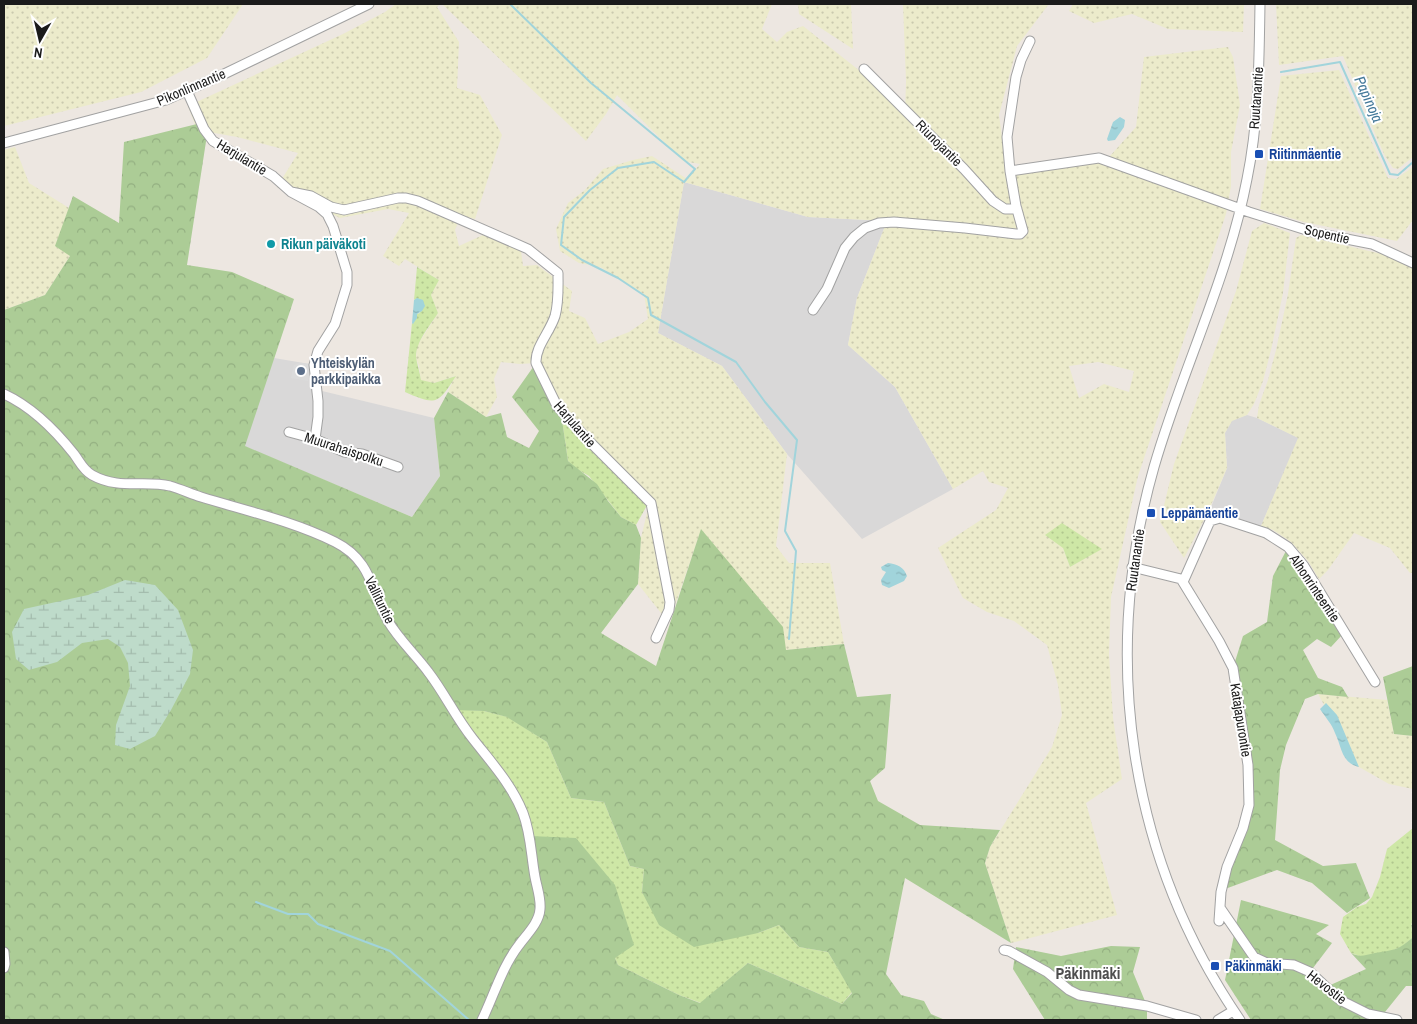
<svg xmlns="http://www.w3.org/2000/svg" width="1417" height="1024" viewBox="0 0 1417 1024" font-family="'Archivo Narrow',sans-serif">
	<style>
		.residential { fill: #d9d8d8 }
		.farmland { fill: url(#farmland-dots); fill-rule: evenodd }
		.grass { fill: url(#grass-dots) }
		.forest { fill: url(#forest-crowns); fill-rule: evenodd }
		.wetland { fill: url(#wetland-marsh) }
		.parking { fill: #dbdbdb }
		.water { fill: url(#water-ripples) }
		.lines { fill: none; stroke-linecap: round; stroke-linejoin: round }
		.stream { stroke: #a1d4db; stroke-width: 2 }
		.minor-casing { stroke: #a2a2a2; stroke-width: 11 }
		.minor { stroke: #fff; stroke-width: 9 }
		.transit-dot { fill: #1a4fb4; stroke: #fff; stroke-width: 2 }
		.culture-dot { fill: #0f9aa8; stroke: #fff; stroke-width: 2 }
		.service-dot { fill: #5c6f8a; stroke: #fff; stroke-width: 2 }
		.labels { text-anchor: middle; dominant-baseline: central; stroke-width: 4; stroke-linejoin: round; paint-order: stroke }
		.street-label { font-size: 14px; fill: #1b1b1b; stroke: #fff }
		.transit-label { font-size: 14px; font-weight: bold; fill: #164399; stroke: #fff; text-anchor: start }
		.culture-label { font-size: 14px; font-weight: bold; fill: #0d838f; stroke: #fff; text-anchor: start }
		.service-label { font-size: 14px; font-weight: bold; fill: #4e5e75; stroke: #fff; text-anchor: start }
		.water-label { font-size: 15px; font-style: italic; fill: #44799a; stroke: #fff }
		.quarter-label { font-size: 16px; font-weight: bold; fill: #4e4e4e; stroke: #fff }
	</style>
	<defs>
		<pattern id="farmland-dots" width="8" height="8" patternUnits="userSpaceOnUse" patternTransform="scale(1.25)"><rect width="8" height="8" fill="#ecebcb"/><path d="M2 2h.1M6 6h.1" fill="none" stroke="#cac9ae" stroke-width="1.8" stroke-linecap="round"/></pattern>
		<pattern id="grass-dots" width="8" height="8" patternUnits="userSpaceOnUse" patternTransform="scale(1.25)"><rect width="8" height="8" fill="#cee7a6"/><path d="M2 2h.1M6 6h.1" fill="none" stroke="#b0c68e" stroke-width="1.8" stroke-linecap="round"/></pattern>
		<pattern id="forest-crowns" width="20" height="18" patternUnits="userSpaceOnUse" patternTransform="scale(1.25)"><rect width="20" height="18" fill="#accc96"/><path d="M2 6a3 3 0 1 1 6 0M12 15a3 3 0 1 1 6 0" fill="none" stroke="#93af81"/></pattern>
		<pattern id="wetland-marsh" width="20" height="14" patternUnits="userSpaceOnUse" patternTransform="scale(1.25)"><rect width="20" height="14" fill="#bedbca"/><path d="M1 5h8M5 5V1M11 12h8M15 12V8" fill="none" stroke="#a3bbad"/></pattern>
		<pattern id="water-ripples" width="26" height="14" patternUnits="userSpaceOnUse" patternTransform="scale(1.25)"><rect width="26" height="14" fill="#a1d4db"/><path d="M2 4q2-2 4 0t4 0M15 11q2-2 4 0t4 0" fill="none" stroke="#8ab5bb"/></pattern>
	</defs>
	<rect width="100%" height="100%" fill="#ede7e1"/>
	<!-- residential -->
	<path class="residential" d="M684,182L808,217L887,221L857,298L848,345L895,387L953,489L862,539L787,454L722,366L658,333Z
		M274,358L310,364L318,390L434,418L440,476L412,517L244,446Z
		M1247,415L1257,418L1299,438L1261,526L1223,513L1209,512L1227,468L1225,433L1232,420Z"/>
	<!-- farmland -->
	<path class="farmland" d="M4,4H243L207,58L141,92L4,126Z
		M396,4H440L437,7L459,42L457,88L480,95L502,135L475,219L461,215L455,230L459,246L483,235L521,251L523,266L537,265L572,291L569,311L585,318L598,344L629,332L648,319L644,294L600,267L579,263L560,251L556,229L568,203L585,190L603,169L633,160L652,156L687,179L700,164L683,161L617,95L606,114L586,141L442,4H772L762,29L777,42L787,32L803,26L860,71L905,113L906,81L903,4H1049L1017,46L999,115L1006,167L1058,160L1082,155L1110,156L1136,127L1144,57L1228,47L1233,57L1240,105L1231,152V186L1226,214L1138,476L1111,597L1109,654L1113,718L1122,779L1086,803L1117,915L1011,943L985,863L990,847L1052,747L1062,715L1058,685L1047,645L1014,621L987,612L963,598L938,548L996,510L1008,488L989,482L983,471L953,489L895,387L848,345L857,298L887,221L808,217L684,182L658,333L722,366L787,454L776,546L789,563H830L844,644L786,650L701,530L669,623L638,584L641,538L650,500L569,420L536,363L520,364L501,362L494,379L497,397L486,417L448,392L455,376L434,383L421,381L419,366L416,358L417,346L438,313L431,295L439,280L405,259L399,266L383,256L409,213L388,209L340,218L277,187L298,153L237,137L197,130L188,106L343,34L385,12ZM1098,362L1134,371L1129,392L1104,384L1079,398L1069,366ZM1063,548L1101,549L1070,567Z
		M798,4H851L853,49L799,14Z
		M1073,4H1244L1243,32L1168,29L1132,14L1094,23L1069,11Z
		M1276,4H1413V157L1398,169L1393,168L1385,156L1376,136L1343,56L1279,65Z
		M1339,70L1388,178L1396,179L1413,167V220L1397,241L1304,222L1260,209L1281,76Z
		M15,147L29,183L69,208L58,240L55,239L60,242L70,256L45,295L4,310V150Z
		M1264,223L1290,233L1283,293L1271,350L1263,381L1254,404L1247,415L1232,421L1225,433L1227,468L1208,512L1184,558L1160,522L1174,464L1236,291L1252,231Z
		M1301,235L1386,255L1402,261L1413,268V573H1410L1390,548L1354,533L1328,570L1319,579L1308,561L1291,542L1273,530L1261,526L1298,438L1257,418L1259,405L1268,380L1276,350L1288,294L1296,238Z
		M1318,694L1387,700L1394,734L1413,736V789L1389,784L1359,767Z"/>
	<!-- grass -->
	<path class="grass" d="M417,267L439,280L431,295L438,313C430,326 416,341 416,357C417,364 420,373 421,380L434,383L456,376C438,404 437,406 405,392L412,323L413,324L417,314L420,313L415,299L414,300Z
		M561,413L650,500L636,525L621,517L589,476L575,468L568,461Z
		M1062,523L1102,549L1070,567L1063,548L1045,535Z
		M451,709L484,711L508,717L547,742L571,798L604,802L630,866L644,869L642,893L758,933L779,925L799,947L828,952L852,992L842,1004L748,963L701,1003L679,995L618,965L615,958L530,836Z
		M1413,828V919C1410,926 1413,931 1412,938L1403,946L1391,951L1362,957L1351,953L1340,934L1343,917L1357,907L1366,904L1372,897L1380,877L1387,849Z"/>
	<!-- forest -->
	<path class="forest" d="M201,123L207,135L187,265L232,272L294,299L245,446L412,517L440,476L434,418L448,392L486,417L501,413L507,437L529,448L539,431L512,397L536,363L561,413L568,461L597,484L608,501L621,517L636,525L641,538L638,584L601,633L656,666L701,529L783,627L786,650L844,644L857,697L891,694L885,768L870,781L878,801L920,825L1000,830L990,847L985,863L1011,943L905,878L886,974L901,995L924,1001L931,1014L945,1020H4V310L45,295L70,256L55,246L73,196L119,223L124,142ZM452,710L484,711L507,717L547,742L571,798L604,802L630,866L644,869L642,892L659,925L694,947L758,933L779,925L799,947L828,952L852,993L842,1004L748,963L700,1003L679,995L618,965L615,958L634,945L615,885L576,838L530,836L511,790Z
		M1288,547L1342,635L1331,647L1317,639L1303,650L1318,678L1342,687L1348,697L1318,694L1305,699L1286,745L1280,770L1275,840L1323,866L1356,863L1370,898L1347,913L1312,883L1277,870L1225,889L1249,805L1233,668L1243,636L1267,622L1273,576Z
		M1413,666V736L1394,734L1383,677Z
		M1241,900L1329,925L1316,934L1332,943L1310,972L1326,987L1366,969L1351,953C1360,958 1365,955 1375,953C1393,950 1397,951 1412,938L1413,932L1411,925H1413V986H1406L1385,1012L1405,1020H1251L1225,980Z
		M1111,946L1140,947L1133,972L1147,1006V1020H1045L1013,969L1016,947L1061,956Z"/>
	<!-- wetland -->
	<path class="wetland" d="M125,580L155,585L178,610L193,650L190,674L171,710L155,736L130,749L115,745L116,725L130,686L128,663L120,647L108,639L82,643L57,662L29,670L16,659L12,632L24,609L88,595Z"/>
	<!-- parking -->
	<path class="parking" d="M299,363L310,364L308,381L291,378L294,365Z"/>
	<!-- water -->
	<path class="water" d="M1120,117L1125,120L1124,127L1115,140L1108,141L1107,139L1113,122Z
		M417,298L423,300L425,306L422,311L417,314V318L413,324L412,323L414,300Z
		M888,563C897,564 904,567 907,576L904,581L889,588L882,585L881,580L886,572L882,570L881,567Z
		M1326,703L1337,715L1359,767C1341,763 1342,747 1335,733C1332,724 1325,717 1320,709Z"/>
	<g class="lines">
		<!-- stream -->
		<path class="stream" d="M510,4L591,83L695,169L684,182L654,162L618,168L590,190L564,217L561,245L582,260L618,278L648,298L651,315L736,362L765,402L797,440L785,531L796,551L789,639
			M1281,72L1340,62L1390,174L1398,175L1413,162
			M256,902L288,914H308L318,924L390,951L469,1020"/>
		<defs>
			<path id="minor" d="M864,69L964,169L993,201L1005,209H1017
				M187,91L204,129L213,141L273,176L291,192L319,207L327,214L333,226L347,272V285L335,324L318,351L314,365L318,401V417L315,439
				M4,143L166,100L222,75L369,4
				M1010,171L1099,158L1249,212L1316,233L1372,244L1413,263
				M291,192L311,196L331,207L344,210L398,198H406L418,201L528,249L558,273C558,287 559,302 555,316C550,332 535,347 536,363L557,406L590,442L651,503L670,602L669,610L656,638
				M813,310L827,289L845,248L854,237L865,228L879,223L894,222L965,228L1016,234H1020L1023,231L1016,206L1010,171L1007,137L1016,77L1021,60L1030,41
				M4,394C32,407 55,430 74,454C80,462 83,470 92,475C119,490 144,480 170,486C181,489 191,494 201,497C247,511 292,521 335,542C371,560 371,589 388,621C399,640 416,655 429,673C445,694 456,718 473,739C491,762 512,785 523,813C531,834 531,855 535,877C537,888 541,898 540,909C539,923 527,934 519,945C502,967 494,995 482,1020
				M289,432L315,439L344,452L362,454L398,467
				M1132,567L1181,579L1219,641L1233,668L1248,765L1249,805L1243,828L1227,867L1221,892L1219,921
				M1183,582L1210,521L1220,518L1266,533L1288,547L1304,566L1375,682
				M1221,909L1254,957L1267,963L1294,965L1310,972L1340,1000L1368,1014L1397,1020
				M1004,950L1009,951L1047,972L1069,990L1079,995L1147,1006L1196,1020
				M4,952L5,964L4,968
				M1218,1020L1233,1011
				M1240,1020C1128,857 1100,656 1154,467C1182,370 1228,278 1247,179C1259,121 1259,62 1260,4"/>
		</defs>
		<!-- minor casing -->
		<use href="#minor" class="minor-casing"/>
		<!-- minor -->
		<use href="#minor" class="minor"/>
	</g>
	<!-- markers -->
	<g class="transit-dot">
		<rect x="1254" y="149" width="10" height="10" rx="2.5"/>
		<rect x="1146" y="508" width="10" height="10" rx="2.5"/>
		<rect x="1210" y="961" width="10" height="10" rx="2.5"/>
	</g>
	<circle class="culture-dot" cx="271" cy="244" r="5"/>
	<circle class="service-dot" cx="301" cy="371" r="5"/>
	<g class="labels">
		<!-- street labels -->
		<g class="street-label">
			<text transform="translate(191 87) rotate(-23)">Pikonlinnantie</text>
			<text transform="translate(1256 98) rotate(-86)">Ruutanantie</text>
			<text transform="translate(939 143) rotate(45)">Riunojantie</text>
			<text transform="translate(242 157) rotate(31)">Harjulantie</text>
			<text transform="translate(1327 234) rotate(13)">Sopentie</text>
			<text transform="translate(575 424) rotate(49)">Harjulantie</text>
			<text transform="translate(344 449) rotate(18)">Muurahaispolku</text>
			<text transform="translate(1135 560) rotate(-82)">Ruutanantie</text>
			<text transform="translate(1315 588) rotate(56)">Alhonrinteentie</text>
			<text transform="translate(380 600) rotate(64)">Vallituntie</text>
			<text transform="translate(1241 720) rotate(81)">Katajapurontie</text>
			<text transform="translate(1327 987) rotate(38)">Hevostie</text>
		</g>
		<!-- transit labels -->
		<g class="transit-label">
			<text x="1269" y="154">Riitinmäentie</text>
			<text x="1161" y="513">Leppämäentie</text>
			<text x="1225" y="966">Päkinmäki</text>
		</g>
		<!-- culture labels -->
		<g class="culture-label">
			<text x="281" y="244">Rikun päiväkoti</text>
		</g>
		<!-- service labels -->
		<g class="service-label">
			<text x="311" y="363">Yhteiskylän<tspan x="311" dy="16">parkkipaikka</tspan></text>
		</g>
		<!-- water labels -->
		<g class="water-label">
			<text transform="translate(1369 99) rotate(66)">Papinoja</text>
		</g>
		<!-- quarter labels -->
		<g class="quarter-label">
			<text x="1088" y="973">Päkinmäki</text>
		</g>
	</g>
	<!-- border -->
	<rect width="1417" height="1024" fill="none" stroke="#1b1b1b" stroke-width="10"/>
	<!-- north arrow -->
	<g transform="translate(40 40) rotate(188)" stroke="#ffffff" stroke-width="4" paint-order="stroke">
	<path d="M0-4L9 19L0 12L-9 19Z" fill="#1b1b1b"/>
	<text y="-8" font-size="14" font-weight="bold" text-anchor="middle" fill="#1b1b1b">N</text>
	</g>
</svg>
